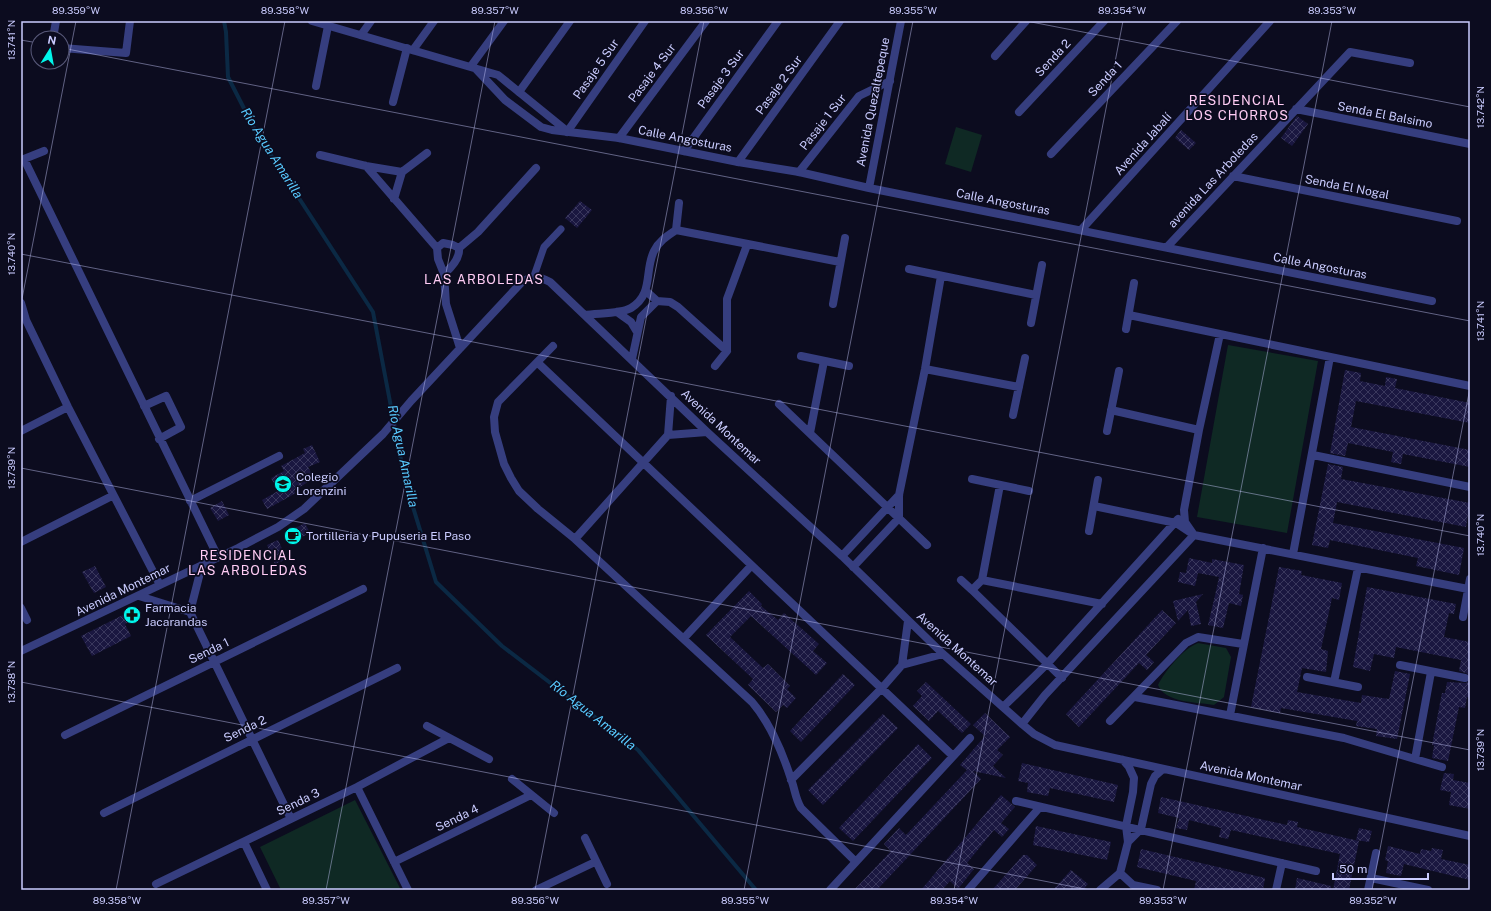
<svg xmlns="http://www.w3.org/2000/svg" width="1491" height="911" viewBox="0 0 1491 911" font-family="'Public Sans',sans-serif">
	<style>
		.green { fill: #0f2924 }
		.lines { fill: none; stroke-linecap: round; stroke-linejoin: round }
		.stream { stroke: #0b2944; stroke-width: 4 }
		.building { fill: url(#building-cross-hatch) }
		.service { stroke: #363e7f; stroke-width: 7 }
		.pedestrian { stroke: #363e7f; stroke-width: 8 }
		.minor { stroke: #363e7f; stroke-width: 8 }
		.ticks { fill: none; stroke: #caccff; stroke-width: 1; stroke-opacity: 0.45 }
		.labels { text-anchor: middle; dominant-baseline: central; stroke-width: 3.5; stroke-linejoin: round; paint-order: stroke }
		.street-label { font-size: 12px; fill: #caccff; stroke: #0c0c1f }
		.poi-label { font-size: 12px; fill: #caccff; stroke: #0c0c1f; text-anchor: start }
		.neighbourhood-label { font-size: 13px; letter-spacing: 1px; fill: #ffccf4; stroke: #0c0c1f }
		.water-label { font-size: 13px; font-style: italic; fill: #58caff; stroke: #0c0c1f }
		.neatline { fill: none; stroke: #caccff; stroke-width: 1.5 }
		.ticks-label { font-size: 10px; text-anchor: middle; fill: #caccff }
	</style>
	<defs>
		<pattern id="building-cross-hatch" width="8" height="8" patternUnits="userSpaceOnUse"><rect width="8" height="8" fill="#1a1740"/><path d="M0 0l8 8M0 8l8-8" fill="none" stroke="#3a385d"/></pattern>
	</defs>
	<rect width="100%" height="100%" fill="#0c0c1f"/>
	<!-- green -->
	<path class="green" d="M956,127L982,135L971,172L945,164Z
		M1228,345L1318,361L1287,533L1197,517Z
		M1198,643L1226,648L1231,657L1224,697L1214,705C1197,702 1165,703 1158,685C1164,672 1184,648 1198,643Z
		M355,800L401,890H281L260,847Z"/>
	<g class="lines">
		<!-- stream -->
		<path class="stream" d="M224,21L226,32L228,77L256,132L373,312L405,481L436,582L502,646L638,750L756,890"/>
	</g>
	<!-- building -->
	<path class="building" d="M1297,116L1308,124L1292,146L1281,138Z
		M1181,130L1196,143L1189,150L1175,138Z
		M580,201L592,210L577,228L565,218Z
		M1345,370L1361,373L1360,381L1385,386L1386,377L1397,379L1395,388L1470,403V423L1356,401L1351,427L1470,450V467L1403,454L1401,464L1391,462L1393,452L1348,443L1345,456L1330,453Z
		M312,445L320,462L308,467L314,478L294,491L296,493L267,509L262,500L278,491L271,478L284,471L281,466L305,453L303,449Z
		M1328,464L1343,467L1341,479L1470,503L1466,527L1337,502L1333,523L1464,548L1459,575L1416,566L1418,558L1330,540L1328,548L1312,545Z
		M222,501L229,515L218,521L210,508Z
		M305,523L310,533L291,542L286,533Z
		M278,540L287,559L275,564L267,545Z
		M1189,558L1212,563V559L1244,565L1239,594L1243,595L1241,606L1229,603L1223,628L1208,625L1216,591H1218H1216L1219,577L1198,573L1195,586L1178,582L1180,572L1186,573Z
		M95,566L106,587L94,593L82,572Z
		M1279,567L1302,571L1301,575L1342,583L1339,600L1332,598L1321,649L1328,651L1326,672L1302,668L1297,692L1361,703L1362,695L1389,699L1395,671L1410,674L1397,739L1376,736L1377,729L1356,726L1357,721L1281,708L1280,713L1251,707Z
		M1367,587L1456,604L1454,614L1449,613L1444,637L1470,642V676L1466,673L1459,671L1461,660L1396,647L1394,658L1374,654L1370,671L1353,667Z
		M749,591L762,604L761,606L778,620L784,613L819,644L813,651L827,663L816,675L751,616L730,637L763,668L768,664L790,686L787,689L796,698L787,708L783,705L776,712L748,685L753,679L706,635Z
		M1203,594L1196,602L1201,624L1191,626L1188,610L1178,621L1173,601Z
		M135,609L139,617L125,624L131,636L92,656L81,636Z
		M1162,610L1176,623L1146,655L1154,662L1147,670L1139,663L1079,727L1066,714Z
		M843,674L855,685L801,742L790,731Z
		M1470,680V698L1467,697L1465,708L1459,707L1448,761L1432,758L1434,745H1432L1440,703L1442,693H1445L1447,682L1466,683Z
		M926,682L971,724L962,733L938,711L929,721L913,706L922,696L917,691Z
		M985,713L1010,737L997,750L1003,755L993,766L1006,778L973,771L981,779L877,890H854L891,851L884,844L899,828L906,835L967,770L960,765L985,736L973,725Z
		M883,714L898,728L823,805L808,790Z
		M918,744L932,758L853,841L839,828Z
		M1022,763L1118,785L1114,802L1050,788L1048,796L1027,792L1028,783L1018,781Z
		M1444,773L1454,774L1453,780L1470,783V809L1449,805L1451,792L1440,790Z
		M1001,795L1015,807L1001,823L1009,829L1002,837L994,830L967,863L974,869L958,889L950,881L942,890H921Z
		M1161,797L1287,825L1288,820L1298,822L1297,827L1359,841L1349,890H1333L1340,854L1231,830L1228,839L1219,837L1221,828L1189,820L1187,830L1176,828L1179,818L1158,813Z
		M1036,826L1111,842L1107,860L1033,845Z
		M1359,828L1372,831L1369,842L1356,840Z
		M1388,846L1420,854L1421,849L1431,851L1432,848L1443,850L1441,859L1470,865V880L1404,864L1401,876L1386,873L1388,861L1385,860Z
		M1141,849L1265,878L1263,890H1194L1196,881L1137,867Z
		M1023,855H1027L1037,865L1015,890H992Z
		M1071,870L1088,884L1083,890H1053Z
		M1297,878L1331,886V890H1295Z"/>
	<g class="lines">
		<!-- service -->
		<path class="service" d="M534,276L544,247L561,229"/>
		<!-- pedestrian -->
		<path class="pedestrian" d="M361,35L371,21
			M413,50L434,21
			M471,66L504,21
			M316,86L328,26
			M519,92L570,21
			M393,102L407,48
			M567,132L645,21
			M619,138L706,21
			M684,151L778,21
			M738,162L840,21
			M799,172L859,96L890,81"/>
		<!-- minor -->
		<path class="minor" d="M312,21L498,75L567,131
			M53,38L56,21
			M62,48L126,53L130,21
			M995,56L1026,21
			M475,68L505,100L541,127L552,130L619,138L738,162L799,172L869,188L1432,301
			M1296,109L1470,144
			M1019,112L1104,21
			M44,151L24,159L218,557
			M1051,154L1177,21
			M320,155L366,166L402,172
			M366,166L437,248L438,259L444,274L446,304L460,348
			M1233,176L1457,221
			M869,188L901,21
			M394,199L402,172L427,153
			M676,230L679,203
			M1081,230L1270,21
			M1167,247L1350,52L1410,63
			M437,248L443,243L453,245L459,248
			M909,269L1036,295
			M444,274C451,268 460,258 459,248L478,232L536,168
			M646,291L657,301L670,302L678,307L727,351
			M21,303L26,320L68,407L160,585
			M833,304L845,238
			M617,312L631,322L637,332
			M585,315C597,313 621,314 631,308C654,294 644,271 654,251C659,241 667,236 676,230L840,262
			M1129,315L1470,386
			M1031,323L1042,265
			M1126,329L1134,283
			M553,346L498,402L494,417L495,432L504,464L511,478L519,491L538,509L575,539L752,702C770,723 782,751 791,779C795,789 795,798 801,808L855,861
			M801,356L849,366
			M632,359L641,317L657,301
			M538,363L953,756
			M715,366L727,351V299L747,245
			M925,369L1019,387
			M779,404L927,545
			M144,406L166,396L181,427L159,439
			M1111,410L1199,430
			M1013,415L1025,358
			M21,431L68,407
			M1107,431L1119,371
			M810,433L824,361
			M668,435L707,432
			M1313,455L1470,487
			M972,479L1029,491
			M1000,485L982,580L972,590L1062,678
			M190,501L279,456
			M1094,506L1176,523L1194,535L1468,589
			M1089,531L1098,480
			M575,539L668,435L671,396
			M21,542L112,496
			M1293,554L1330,357
			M842,556L899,495
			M202,565L190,612L291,819
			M853,567L899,518V495L925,369L941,276
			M961,580L972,590
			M982,580L1102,604
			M139,596L190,612
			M21,608L27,620
			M1463,617L1470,579
			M684,638L751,566
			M21,651L238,548L278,527L304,509L383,434L411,401L521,283C531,275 539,276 550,282L707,432L842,556L943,654L1022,724L1034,734L1055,745L1470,836
			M902,665L943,654
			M1400,665L1465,678
			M1307,677L1358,687
			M1334,682L1358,568
			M1135,697L1344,738L1442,767
			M1003,707L1047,664L1178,519
			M1230,715L1263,548
			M1110,721L1186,643L1198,637L1243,644
			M1022,724L1045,695L1194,535L1185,522L1184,510L1199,430L1220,334
			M427,726L489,759
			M65,735L363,589
			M1415,759L1431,672
			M512,779L554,813
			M791,780L882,688L902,665L908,621
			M357,787L408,890
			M1016,801L1316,871
			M104,813L397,668
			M585,838L607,884
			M244,842L267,890
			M1128,842L1141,829L1151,784L1155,776L1163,769
			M394,862L531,795
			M1120,873L1133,885L1157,890
			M1371,878L1428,890
			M156,884L357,787L449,738
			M536,890L595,862
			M830,890L970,738
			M968,890L1040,807
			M1100,890L1120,873L1128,842L1126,826L1133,792L1134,778L1129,767L1123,760
			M1276,890L1282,863
			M1368,890L1376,853"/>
	</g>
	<!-- ticks -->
	<path class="ticks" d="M1026,21L1470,107M21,40L38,43M62,48L1470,321M21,254L1470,536M21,304L76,21M21,468L1470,750M21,682L1090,890M116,890L285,21M326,890L495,21M535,890L704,21M744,890L913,21M954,890L1123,21M1163,890L1332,21M1372,890L1470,388"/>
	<!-- icons -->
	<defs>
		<symbol id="school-disc" viewBox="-11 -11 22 22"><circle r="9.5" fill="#00f5ea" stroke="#0c0c1f"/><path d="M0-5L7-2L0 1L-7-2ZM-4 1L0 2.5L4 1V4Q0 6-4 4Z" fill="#111"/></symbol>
		<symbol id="cafe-disc" viewBox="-11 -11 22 22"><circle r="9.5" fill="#00f5ea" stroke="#0c0c1f"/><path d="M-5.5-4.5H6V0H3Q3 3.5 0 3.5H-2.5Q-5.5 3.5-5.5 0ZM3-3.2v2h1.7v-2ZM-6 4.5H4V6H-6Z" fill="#111"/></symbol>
		<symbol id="pharmacy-disc" viewBox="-11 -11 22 22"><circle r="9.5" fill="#00f5ea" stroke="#0c0c1f"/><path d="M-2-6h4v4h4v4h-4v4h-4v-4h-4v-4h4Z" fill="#111"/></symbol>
	</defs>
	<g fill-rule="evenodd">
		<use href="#school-disc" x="273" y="474" width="20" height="20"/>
		<use href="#cafe-disc" x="283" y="526" width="20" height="20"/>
		<use href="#pharmacy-disc" x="122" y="605" width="20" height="20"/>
	</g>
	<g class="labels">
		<!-- street labels -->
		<g class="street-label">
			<text transform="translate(1053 58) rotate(-47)">Senda 2</text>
			<text transform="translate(596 69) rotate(-55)">Pasaje 5 Sur</text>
			<text transform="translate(652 73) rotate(-53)">Pasaje 4 Sur</text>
			<text transform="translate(721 79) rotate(-54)">Pasaje 3 Sur</text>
			<text transform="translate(1105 79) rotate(-47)">Senda 1</text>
			<text transform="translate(779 85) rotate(-54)">Pasaje 2 Sur</text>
			<text transform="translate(873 102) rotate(-79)">Avenida Quezaltepeque</text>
			<text transform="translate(1385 115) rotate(11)">Senda El Balsimo</text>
			<text transform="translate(823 122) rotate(-52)">Pasaje 1 Sur</text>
			<text transform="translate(685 139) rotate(11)">Calle Angosturas</text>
			<text transform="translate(1143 144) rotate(-48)">Avenida Jabalí</text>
			<text transform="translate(1213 180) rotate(-47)">avenida Las Arboledas</text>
			<text transform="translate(1347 187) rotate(11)">Senda El Nogal</text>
			<text transform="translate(1003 202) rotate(11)">Calle Angosturas</text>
			<text transform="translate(1320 266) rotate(11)">Calle Angosturas</text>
			<text transform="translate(721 427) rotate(43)">Avenida Montemar</text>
			<text transform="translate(123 590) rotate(-26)">Avenida Montemar</text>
			<text transform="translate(957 649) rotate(42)">Avenida Montemar</text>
			<text transform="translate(209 651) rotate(-26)">Senda 1</text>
			<text transform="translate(245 729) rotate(-26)">Senda 2</text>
			<text transform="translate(1251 776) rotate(12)">Avenida Montemar</text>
			<text transform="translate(298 802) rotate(-26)">Senda 3</text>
			<text transform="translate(457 818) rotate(-26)">Senda 4</text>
		</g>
		<!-- poi labels -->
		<g class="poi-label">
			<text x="296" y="477">Colegio<tspan x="296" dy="14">Lorenzini</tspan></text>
			<text x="306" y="536">Tortilleria y Pupuseria El Paso</text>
			<text x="145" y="608">Farmacia<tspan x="145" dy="14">Jacarandas</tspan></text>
		</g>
		<!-- neighbourhood labels -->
		<g class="neighbourhood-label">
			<text x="1237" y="100">RESIDENCIAL<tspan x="1237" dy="15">LOS CHORROS</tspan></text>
			<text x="484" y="279">LAS ARBOLEDAS</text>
			<text x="248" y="555">RESIDENCIAL<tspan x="248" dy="15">LAS ARBOLEDAS</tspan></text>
		</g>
		<!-- water labels -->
		<g class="water-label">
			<text transform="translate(272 153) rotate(58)">Río Agua Amarilla</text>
			<text transform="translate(403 456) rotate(78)">Río Agua Amarilla</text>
			<text transform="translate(593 715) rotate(38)">Río Agua Amarilla</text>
		</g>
	</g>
	<!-- border -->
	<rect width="1491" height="911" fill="none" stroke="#0c0c1f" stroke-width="44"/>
	<!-- north arrow -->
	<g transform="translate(50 50) rotate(11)"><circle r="19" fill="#0c0c1f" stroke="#585979"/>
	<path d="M0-3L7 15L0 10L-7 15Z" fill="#00f5ea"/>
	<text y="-6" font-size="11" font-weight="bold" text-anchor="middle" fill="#caccff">N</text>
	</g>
	<!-- scale -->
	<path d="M1333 873v6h95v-6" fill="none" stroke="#caccff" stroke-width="2"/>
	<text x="1339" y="873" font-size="12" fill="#caccff" stroke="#0c0c1f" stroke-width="3" paint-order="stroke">50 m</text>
	<rect x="22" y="22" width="1447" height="867" class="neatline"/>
	<g class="ticks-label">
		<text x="76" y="14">89.359°W</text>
		<text x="285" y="14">89.358°W</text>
		<text x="495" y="14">89.357°W</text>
		<text x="704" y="14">89.356°W</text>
		<text x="913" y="14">89.355°W</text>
		<text x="1122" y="14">89.354°W</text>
		<text x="1332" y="14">89.353°W</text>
		<text transform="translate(11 40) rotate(-90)" y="4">13.741°N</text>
		<text transform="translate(1480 107) rotate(-90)" y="4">13.742°N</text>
		<text transform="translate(11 254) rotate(-90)" y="4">13.740°N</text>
		<text transform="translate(1480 321) rotate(-90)" y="4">13.741°N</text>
		<text transform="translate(11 468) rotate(-90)" y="4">13.739°N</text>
		<text transform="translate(1480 535) rotate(-90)" y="4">13.740°N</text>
		<text transform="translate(11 682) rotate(-90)" y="4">13.738°N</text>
		<text transform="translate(1480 750) rotate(-90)" y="4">13.739°N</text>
		<text x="117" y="904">89.358°W</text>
		<text x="326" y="904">89.357°W</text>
		<text x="535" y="904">89.356°W</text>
		<text x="745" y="904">89.355°W</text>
		<text x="954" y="904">89.354°W</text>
		<text x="1163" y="904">89.353°W</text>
		<text x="1373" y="904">89.352°W</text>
	</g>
</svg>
